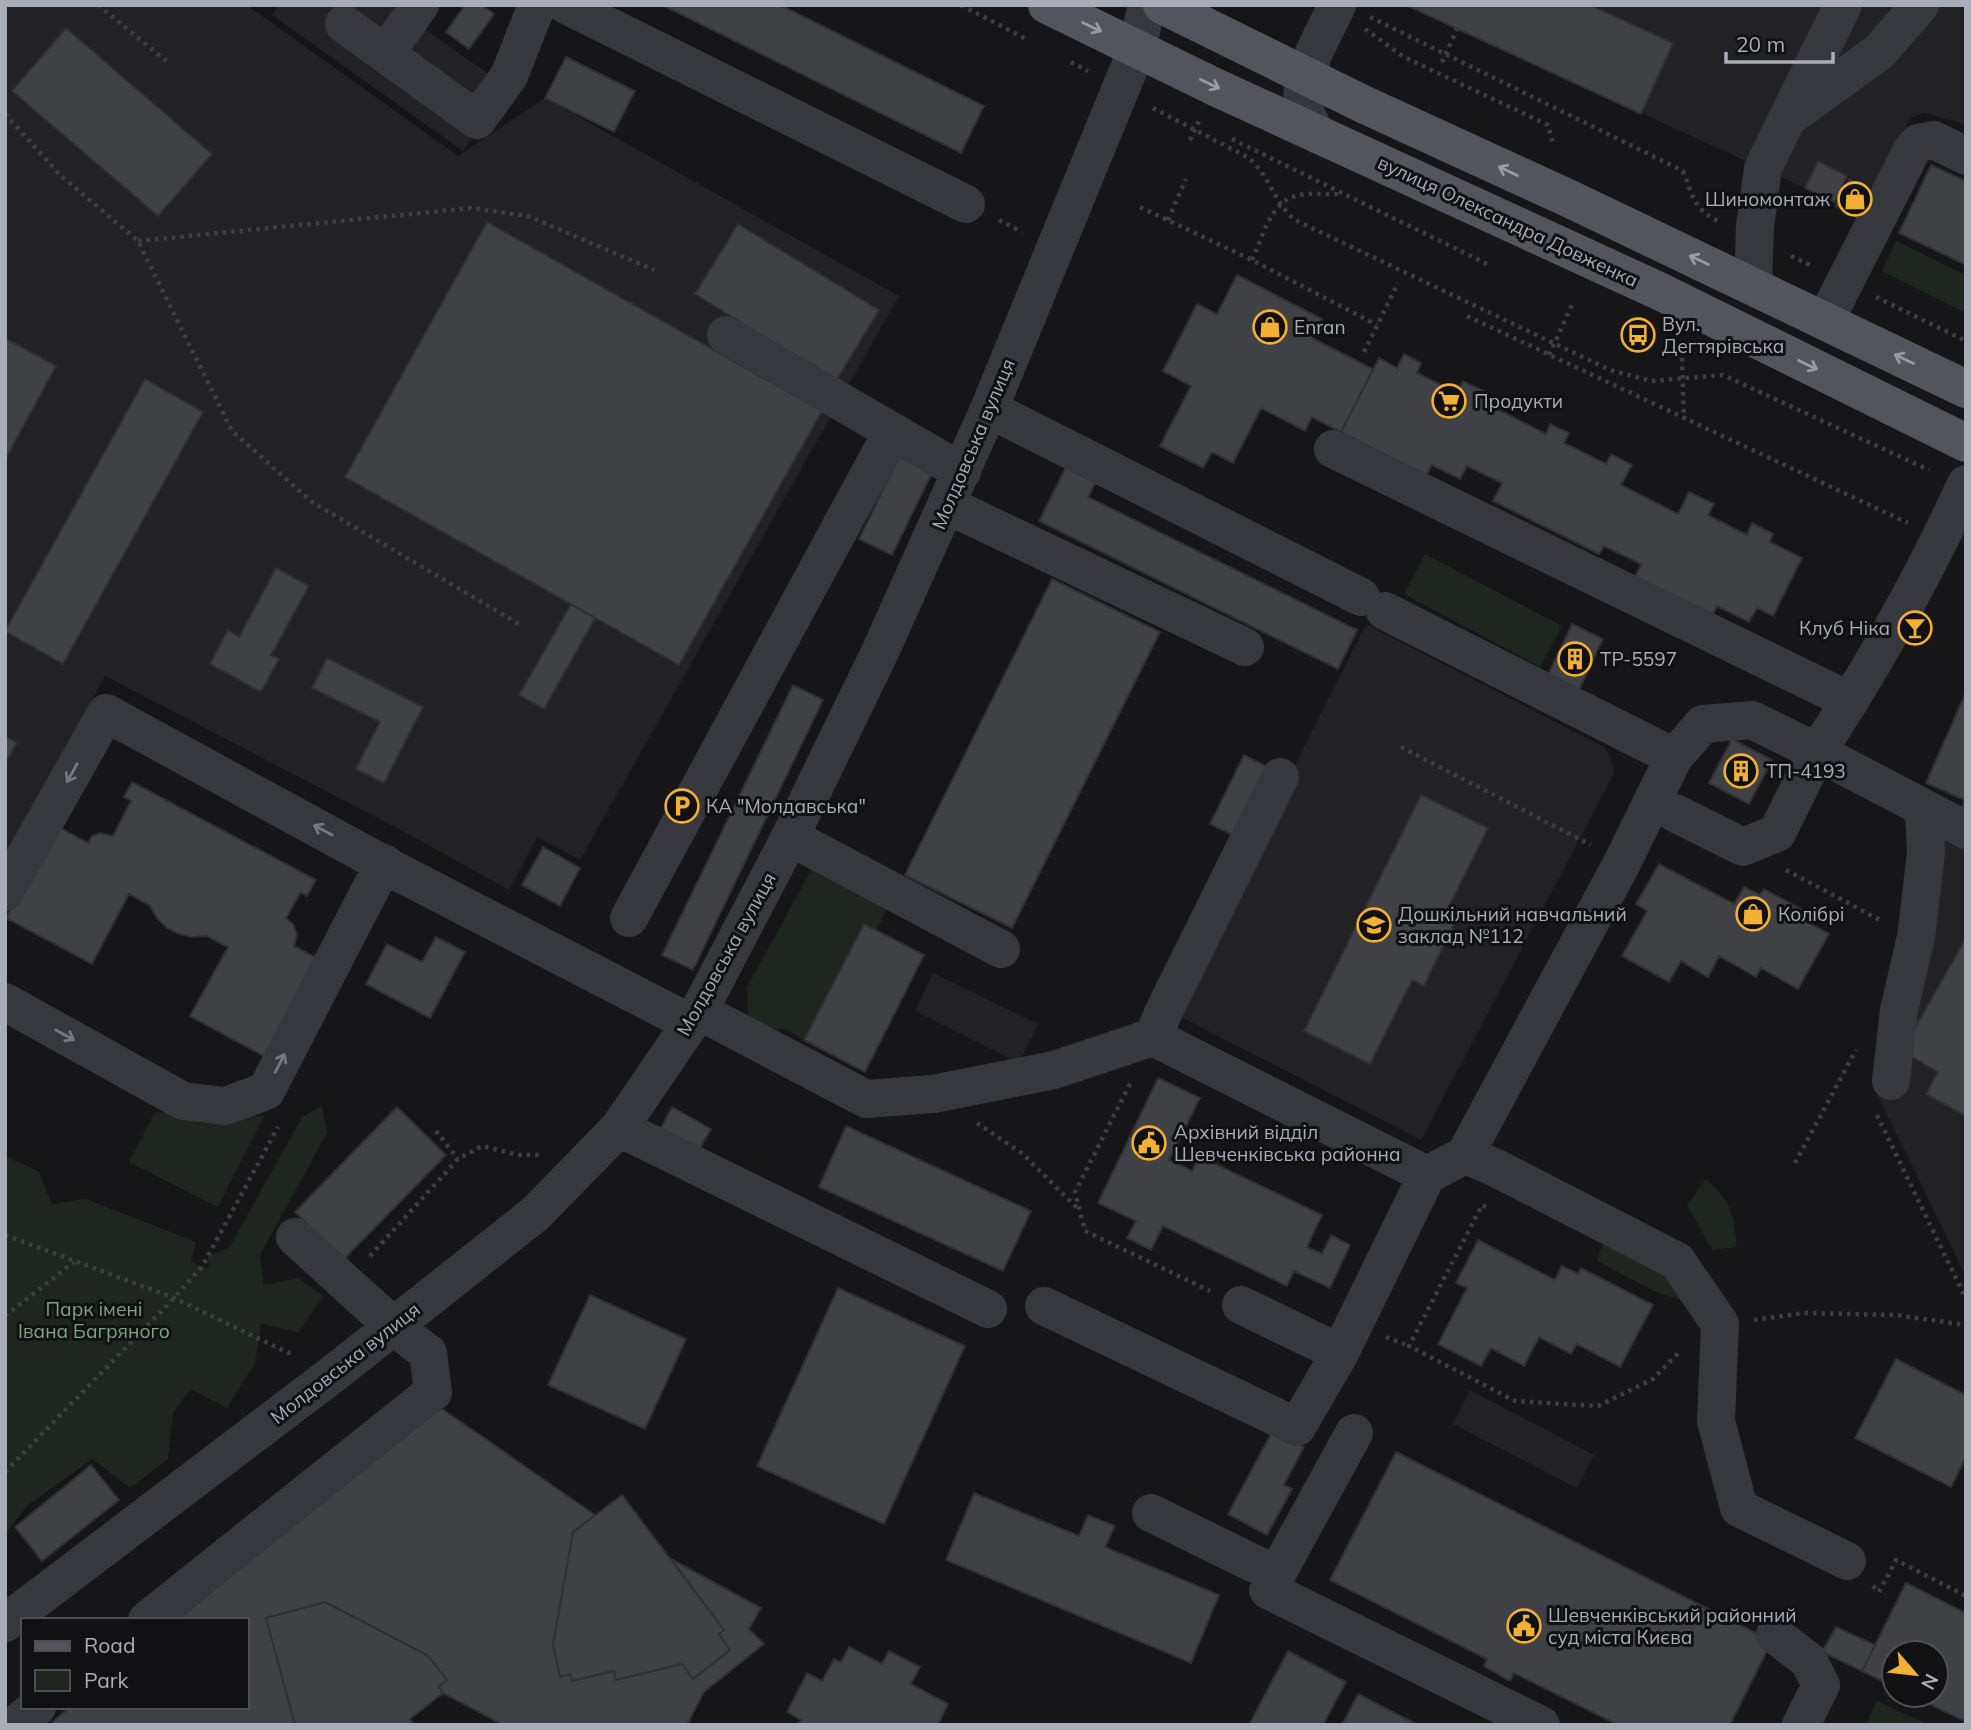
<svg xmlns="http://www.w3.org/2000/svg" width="1971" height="1730" viewBox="0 0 1971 1730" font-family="Mulish,sans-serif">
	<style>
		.built { fill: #222225 }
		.green { fill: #1e261f }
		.building { fill: #404145; stroke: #303034; stroke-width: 2 }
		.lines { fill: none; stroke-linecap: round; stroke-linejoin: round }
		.path { stroke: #3d3f44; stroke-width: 4.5; stroke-dasharray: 3.5 5; stroke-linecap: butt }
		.minor { stroke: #37383d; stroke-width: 38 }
		.major { stroke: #53555c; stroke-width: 38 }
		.oneway { stroke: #979ba6 }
		.oneway2 { stroke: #757881 }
		.labels { text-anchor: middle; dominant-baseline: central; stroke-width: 6; stroke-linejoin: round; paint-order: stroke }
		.poi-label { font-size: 19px; fill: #a8adb8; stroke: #111113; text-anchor: start }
		.street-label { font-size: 19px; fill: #a8adb8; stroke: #111113 }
		.park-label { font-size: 19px; fill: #7fa381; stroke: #111113 }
	</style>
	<rect width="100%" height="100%" fill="#161618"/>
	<!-- built -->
	<path class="built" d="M5,5H247L458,156L545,98L899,296L580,860L537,837L509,890L412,836L105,676L5,863Z
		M279,5H391L508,88L463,151L272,15Z
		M1406,5H1966V124L1924,113L1910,118L1875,189L1847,176L1835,202Z
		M1366,624L1606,748L1615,772L1421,1140L1171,1012Z
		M1902,808L1966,830V1276L1878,1096L1886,1003L1893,976L1910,851Z
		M933,973L1038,1024L1019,1063L915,1011Z
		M1470,1390L1594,1455L1577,1488L1453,1424Z"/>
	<!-- green -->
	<path class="green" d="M1896,241L1966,275V313L1882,271Z
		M1425,554L1562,626L1540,667L1404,594Z
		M815,863L890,903L876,931L863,924L804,1040L787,1030L764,1028L748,1014L747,987Z
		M322,1106L327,1133L260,1255L264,1285L299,1278L323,1296L298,1333L261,1323L255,1363L227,1408L191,1389L173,1413L168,1459L130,1488L92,1459L26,1507L5,1535V1156L38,1171L52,1204L86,1199L196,1242L191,1262L209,1269L208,1256L229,1248L302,1117Z
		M155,1112L264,1116L218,1207L129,1162Z
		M1706,1179C1734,1205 1732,1210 1737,1247L1712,1250L1687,1205Z
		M1607,1231L1669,1264L1698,1305L1658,1293L1597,1261Z
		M1877,1701L1929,1725H1865Z"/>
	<!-- building -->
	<path class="building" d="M465,5H482L494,14L469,49L446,32Z
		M662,5H780L984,106L961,153Z
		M1406,5H1590L1673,43L1641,114Z
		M66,28L212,154L158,216L12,91Z
		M566,57L635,91L614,132L545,98Z
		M1818,161L1847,176L1835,202L1805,188Z
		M1931,165L1966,181V265L1899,233Z
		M1849,179L1875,192L1861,219L1836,206Z
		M487,222L822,411L679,665L345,477Z
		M738,224L879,310L836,381L695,294Z
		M1237,275L1322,319L1312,338L1373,369L1341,432L1312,417L1305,431L1261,408L1233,463L1212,452L1203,468L1160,446L1191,386L1163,371L1197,304L1217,314Z
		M5,338L56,366L5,460Z
		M1404,354L1421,363L1417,373L1457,393L1463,381L1488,393L1483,402L1546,434L1550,424L1569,433L1564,443L1606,464L1611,454L1632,465L1621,485L1678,514L1689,492L1714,504L1708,515L1747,535L1752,523L1773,534L1770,542L1802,558L1773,616L1757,608L1749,622L1717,606L1712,616L1635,577L1641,564L1604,546L1599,554L1493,501L1502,483L1467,466L1460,479L1432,465L1426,476L1341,432L1379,358L1397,368Z
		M145,379L203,412L63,664L5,631Z
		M899,457L932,473L892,555L859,539Z
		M1071,457L1101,472L1088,497L1357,630L1338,669L1039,521Z
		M276,568L309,586L271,655L279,659L261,692L210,664L228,630L239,637Z
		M1052,579L1160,632L1012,928L905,875Z
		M571,604L595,618L544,709L519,695Z
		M1572,624L1603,639L1577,694L1546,679Z
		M327,658L423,707L384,783L356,769L380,722L312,688Z
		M793,685L823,700L693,970L662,955Z
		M1966,692V822L1957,819L1965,800L1926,783Z
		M5,736L17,743L5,763Z
		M1732,739L1772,760L1749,804L1709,783Z
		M1244,755L1275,771L1241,839L1210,824Z
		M132,782L316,880L307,896L301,892L286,918L293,924L297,934L294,946L326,963L273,1061L190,1016L228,947L207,936L192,937L179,934L167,928L157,918L150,906L129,894L92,964L6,918L55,825L88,843L92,836L100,833L113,836L131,801L124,797Z
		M1421,795L1488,828L1445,914L1456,920L1424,986L1412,980L1370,1064L1304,1031Z
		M543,847L580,868L560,906L522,885Z
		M1659,864L1734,904L1744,887L1760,895L1764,889L1815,917L1811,924L1829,934L1798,989L1761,968L1756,977L1719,956L1708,977L1681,961L1669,982L1622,956L1647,911L1636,904Z
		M864,924L924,955L865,1072L804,1040Z
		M436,937L465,952L430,1018L366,984L387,944L422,962Z
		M1966,938V1116L1926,1094L1938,1072L1902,1051Z
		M1158,1078L1200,1098L1169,1160L1192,1171L1199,1156L1322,1215L1307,1247L1322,1254L1331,1235L1350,1245L1330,1288L1294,1271L1287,1286L1163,1226L1151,1250L1127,1238L1136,1221L1098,1203Z
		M397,1107L446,1155L344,1259L295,1212Z
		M672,1107L711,1129L696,1155L658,1134Z
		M846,1126L1031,1211L1003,1271L819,1187Z
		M1478,1240L1555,1280L1562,1266L1578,1274L1581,1268L1653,1305L1620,1367L1577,1344L1571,1354L1539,1337L1524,1366L1491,1348L1481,1366L1438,1344L1467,1288L1456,1283Z
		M838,1288L965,1346L884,1524L757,1466Z
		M590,1295L686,1339L645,1429L548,1385Z
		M1896,1359L1966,1395V1457L1951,1487L1855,1438Z
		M438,1406L595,1515L573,1532L553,1645L560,1677L570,1674L572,1681L614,1671L616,1680L682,1664L693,1679L730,1650L719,1634L724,1630L671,1559L761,1608L749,1629L764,1644L704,1692L687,1725H503L443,1693L439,1687L447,1680L427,1655L325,1602L266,1618L295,1725H49L70,1707H247V1620H177Z
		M1273,1430L1304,1447L1284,1485L1292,1489L1267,1535L1228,1514Z
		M1396,1452L1772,1641L1730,1725H1618L1514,1673L1510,1681L1484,1666L1487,1659L1330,1580Z
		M91,1465L119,1500L42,1561L15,1527Z
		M974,1493L1079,1536L1088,1515L1115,1526L1105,1547L1219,1595L1191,1663L946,1560Z
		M622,1495L724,1630L719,1634L730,1650L693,1679L682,1664L616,1680L614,1671L572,1681L570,1674L560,1677L553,1645L573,1532Z
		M1906,1583L1966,1613V1722L1911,1695H1936V1653H1894V1687L1862,1671Z
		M325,1602L427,1655L447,1680L439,1687L443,1693L410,1719L414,1725H295L266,1618Z
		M1836,1627L1875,1645L1862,1671L1822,1652Z
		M849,1647L882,1664L889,1651L920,1667L911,1684L948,1704L938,1725H798L801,1720L787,1712L807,1673L822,1681L834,1659L841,1662Z
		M1288,1651L1346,1682L1323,1725H1249Z
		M1358,1694L1418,1725H1342Z"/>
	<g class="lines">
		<!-- path -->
		<path class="path" d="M98,5L170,64
			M961,5L1026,39
			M1370,17L1683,171C1694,198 1693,209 1720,222
			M1365,29L1404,57L1548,125L1553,144
			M1071,62L1088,71
			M1442,62L1457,29
			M1153,108L1247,157C1269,173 1274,203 1295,220L1610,370L1651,381L1723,375L1929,470
			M5,114L60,175L138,241L232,431L312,502L519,624
			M1232,139L1489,265
			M1190,140L1200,119
			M1140,207L1252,260L1377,325
			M999,220L1022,232
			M1168,220L1186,179
			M138,241L471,208L528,216L654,270
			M1791,256L1812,266
			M1252,260C1262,239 1270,203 1295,196C1308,192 1326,195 1340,194
			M1876,297L1966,341
			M1467,316L1908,523
			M1364,352L1398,283
			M1549,355L1572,305
			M1682,358L1684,419
			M1401,747L1591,845
			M1786,870L1880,920
			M1130,1084L1075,1192L1085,1231L1210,1291
			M1877,1115L1966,1299
			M977,1123L1023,1154L1079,1210
			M436,1131L458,1159
			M1795,1163L1856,1050
			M1486,1207L1482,1205L1409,1346L1515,1401L1598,1406L1653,1379L1681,1350
			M5,1235L174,1298L295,1356
			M370,1256L458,1159L482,1146L518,1155H541
			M5,1316L74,1262
			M1754,1320L1804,1313L1896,1315L1966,1325
			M1386,1337L1409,1346
			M5,1472L174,1298L202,1267L278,1127
			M1873,1586L1879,1592L1896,1560L1966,1596"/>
		<!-- minor -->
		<path class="minor" d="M566,5L966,204
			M344,24L477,120L509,76L537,5
			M385,54L420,5
			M1789,117L1879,52L1920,5
			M1316,133C1312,125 1306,116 1304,108C1295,78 1325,33 1337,5
			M1753,286L1755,226L1763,168L1843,5
			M1825,321L1912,150L1918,143L1934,140L1966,156
			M726,335L962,472
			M989,409L1361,597
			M1333,449L1850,701
			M947,505L1245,647
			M1385,611L1674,757
			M1675,813L1743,847L1777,833L1817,752L1966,830
			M790,837L1001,949
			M5,892L106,713L394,870L690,1023
			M629,918L892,432
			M5,1002L183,1101L225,1106L266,1091L384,863
			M699,1011L866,1099L933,1094L1054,1070L1153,1037L1427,1175L1465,1155L1622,863L1674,757L1703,724L1752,720L1817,752C1873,667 1924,576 1966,484
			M1153,1037L1163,1013L1280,777
			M1891,1081L1899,1010L1916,937L1926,853L1924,808
			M619,1128L988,1309
			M1465,1155L1494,1167L1677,1261L1720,1324L1716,1421L1739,1508L1847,1561
			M1241,1305L1340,1353L1427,1175
			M1044,1306L1297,1427L1340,1353
			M1354,1433L1268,1590L1541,1725
			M1151,1513L1277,1575
			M147,1620L433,1392L428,1353C381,1318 339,1276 295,1237
			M5,1623L333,1374L535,1214L619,1128L699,1011L790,837L880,652L989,409L1137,49L1147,5
			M1775,1635L1809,1661L1821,1685L1801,1725
			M15,1725L37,1707"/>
		<!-- major -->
		<path class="major" d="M1047,5L1215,87L1659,291L1966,443
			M1162,5L1365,105L1570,199L1966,389"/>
	</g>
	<!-- one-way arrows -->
	<defs><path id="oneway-shaft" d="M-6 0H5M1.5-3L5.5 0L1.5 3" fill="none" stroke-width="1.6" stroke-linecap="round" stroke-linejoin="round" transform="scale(1.75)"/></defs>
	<g class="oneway">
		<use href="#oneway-shaft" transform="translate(1092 27) rotate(26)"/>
		<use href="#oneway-shaft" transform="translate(1210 84) rotate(26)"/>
		<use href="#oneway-shaft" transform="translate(1508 171) rotate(-155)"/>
		<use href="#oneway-shaft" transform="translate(1699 260) rotate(-155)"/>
		<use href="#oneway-shaft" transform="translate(1904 359) rotate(-154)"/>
		<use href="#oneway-shaft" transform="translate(1808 365) rotate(26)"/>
	</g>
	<g class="oneway2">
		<use href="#oneway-shaft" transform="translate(72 773) rotate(119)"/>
		<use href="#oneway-shaft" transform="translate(323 830) rotate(-152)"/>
		<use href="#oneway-shaft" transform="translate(65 1035) rotate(29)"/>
		<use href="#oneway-shaft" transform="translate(280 1063) rotate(-63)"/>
	</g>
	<!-- icons -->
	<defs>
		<symbol id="shop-ring" viewBox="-11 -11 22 22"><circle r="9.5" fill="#111113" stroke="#f2b134" stroke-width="1.5"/><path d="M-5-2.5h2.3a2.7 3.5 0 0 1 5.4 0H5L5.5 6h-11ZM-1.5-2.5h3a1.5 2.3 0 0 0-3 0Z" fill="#f2b134"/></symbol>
		<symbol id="bus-ring" viewBox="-11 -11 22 22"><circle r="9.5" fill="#111113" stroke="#f2b134" stroke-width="1.5"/><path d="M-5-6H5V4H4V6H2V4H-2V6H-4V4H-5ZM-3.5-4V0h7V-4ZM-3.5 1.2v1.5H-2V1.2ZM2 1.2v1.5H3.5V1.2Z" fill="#f2b134"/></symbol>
		<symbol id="supermarket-ring" viewBox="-11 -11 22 22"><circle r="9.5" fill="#111113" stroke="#f2b134" stroke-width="1.5"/><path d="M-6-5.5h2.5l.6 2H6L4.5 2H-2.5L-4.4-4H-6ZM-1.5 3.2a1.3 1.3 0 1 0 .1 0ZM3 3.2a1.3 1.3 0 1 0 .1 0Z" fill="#f2b134"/></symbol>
		<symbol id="bar-ring" viewBox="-11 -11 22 22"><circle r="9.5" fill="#111113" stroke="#f2b134" stroke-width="1.5"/><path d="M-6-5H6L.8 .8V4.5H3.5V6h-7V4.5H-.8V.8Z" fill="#f2b134"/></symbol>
		<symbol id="building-ring" viewBox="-11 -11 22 22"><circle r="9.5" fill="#111113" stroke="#f2b134" stroke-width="1.5"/><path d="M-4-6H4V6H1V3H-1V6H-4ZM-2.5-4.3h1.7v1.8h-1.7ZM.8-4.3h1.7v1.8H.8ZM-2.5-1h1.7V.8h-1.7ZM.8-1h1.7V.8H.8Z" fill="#f2b134"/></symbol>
		<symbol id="parking-ring" viewBox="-11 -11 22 22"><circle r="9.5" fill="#111113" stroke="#f2b134" stroke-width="1.5"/><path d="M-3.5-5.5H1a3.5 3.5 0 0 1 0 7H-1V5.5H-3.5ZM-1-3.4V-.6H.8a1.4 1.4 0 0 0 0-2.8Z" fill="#f2b134"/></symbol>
		<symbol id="school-ring" viewBox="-11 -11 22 22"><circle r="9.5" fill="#111113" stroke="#f2b134" stroke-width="1.5"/><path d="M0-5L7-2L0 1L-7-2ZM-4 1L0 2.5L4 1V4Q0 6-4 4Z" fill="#f2b134"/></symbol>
		<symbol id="civic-ring" viewBox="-11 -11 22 22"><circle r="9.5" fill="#111113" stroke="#f2b134" stroke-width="1.5"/><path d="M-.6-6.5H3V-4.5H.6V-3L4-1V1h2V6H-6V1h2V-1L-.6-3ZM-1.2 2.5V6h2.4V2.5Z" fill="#f2b134"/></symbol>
	</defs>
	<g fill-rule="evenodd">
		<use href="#shop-ring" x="1836" y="180" width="38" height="38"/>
		<use href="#shop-ring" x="1251" y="308" width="38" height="38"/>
		<use href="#bus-ring" x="1619" y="316" width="38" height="38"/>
		<use href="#supermarket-ring" x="1430" y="382" width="38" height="38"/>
		<use href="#bar-ring" x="1896" y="609" width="38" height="38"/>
		<use href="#building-ring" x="1556" y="640" width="38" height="38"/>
		<use href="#building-ring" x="1722" y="752" width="38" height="38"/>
		<use href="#parking-ring" x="663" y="787" width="38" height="38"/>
		<use href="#shop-ring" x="1734" y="895" width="38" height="38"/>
		<use href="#school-ring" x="1355" y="906" width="38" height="38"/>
		<use href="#civic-ring" x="1130" y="1124" width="38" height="38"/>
		<use href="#civic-ring" x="1505" y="1607" width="38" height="38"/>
	</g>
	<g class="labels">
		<!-- poi labels -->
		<g class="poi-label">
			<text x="1830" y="199" text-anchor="end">Шиномонтаж</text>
			<text x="1662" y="324">Вул.<tspan x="1662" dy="22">Дегтярівська</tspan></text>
			<text x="1294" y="327">Enran</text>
			<text x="1474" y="401">Продукти</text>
			<text x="1890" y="628" text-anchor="end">Клуб Ніка</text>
			<text x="1600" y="659">ТР-5597</text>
			<text x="1766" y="771">ТП-4193</text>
			<text x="706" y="806">КА "Молдавська"</text>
			<text x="1398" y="914">Дошкільний навчальний<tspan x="1398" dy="22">заклад №112</tspan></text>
			<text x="1778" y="914">Колібрі</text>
			<text x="1174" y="1132">Архівний відділ<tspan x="1174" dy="22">Шевченківська районна</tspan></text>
			<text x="1548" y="1615">Шевченківський районний<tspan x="1548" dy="22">суд міста Києва</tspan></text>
		</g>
		<!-- street labels -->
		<g class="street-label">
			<text transform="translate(1508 221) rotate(25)">вулиця Олександра Довженка</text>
			<text transform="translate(973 444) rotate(-67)">Молдовська вулиця</text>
			<text transform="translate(726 954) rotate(-61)">Молдовська вулиця</text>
			<text transform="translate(345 1363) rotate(-38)">Молдовська вулиця</text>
		</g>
		<!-- park labels -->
		<g class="park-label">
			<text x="94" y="1309">Парк імені<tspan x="94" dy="22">Івана Багряного</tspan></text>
		</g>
	</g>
	<!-- border -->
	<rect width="1971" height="1730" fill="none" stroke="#a8adb8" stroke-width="14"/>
	<!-- legend -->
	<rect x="21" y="1618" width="228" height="91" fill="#111113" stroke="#4d4f55" stroke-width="2"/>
	<rect x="35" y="1641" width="35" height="10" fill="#53555c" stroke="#4d4f55" stroke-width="2"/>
	<text x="84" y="1653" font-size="21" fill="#a8adb8">Road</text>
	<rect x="35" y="1670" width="35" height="21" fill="#1e261f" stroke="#4d4f55" stroke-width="2"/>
	<text x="84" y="1688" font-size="21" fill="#a8adb8">Park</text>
	<!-- north arrow -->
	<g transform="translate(1915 1674) rotate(118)"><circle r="33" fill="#111113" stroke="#4d4f55" stroke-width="2"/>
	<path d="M0-5L12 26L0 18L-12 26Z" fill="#f2b134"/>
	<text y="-10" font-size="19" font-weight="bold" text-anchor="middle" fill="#a8adb8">N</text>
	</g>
	<!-- scale -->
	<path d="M1726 52v10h107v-10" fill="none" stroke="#a8adb8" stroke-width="3.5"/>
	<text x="1736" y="52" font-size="21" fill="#a8adb8" stroke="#111113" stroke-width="5" paint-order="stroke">20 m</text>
</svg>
